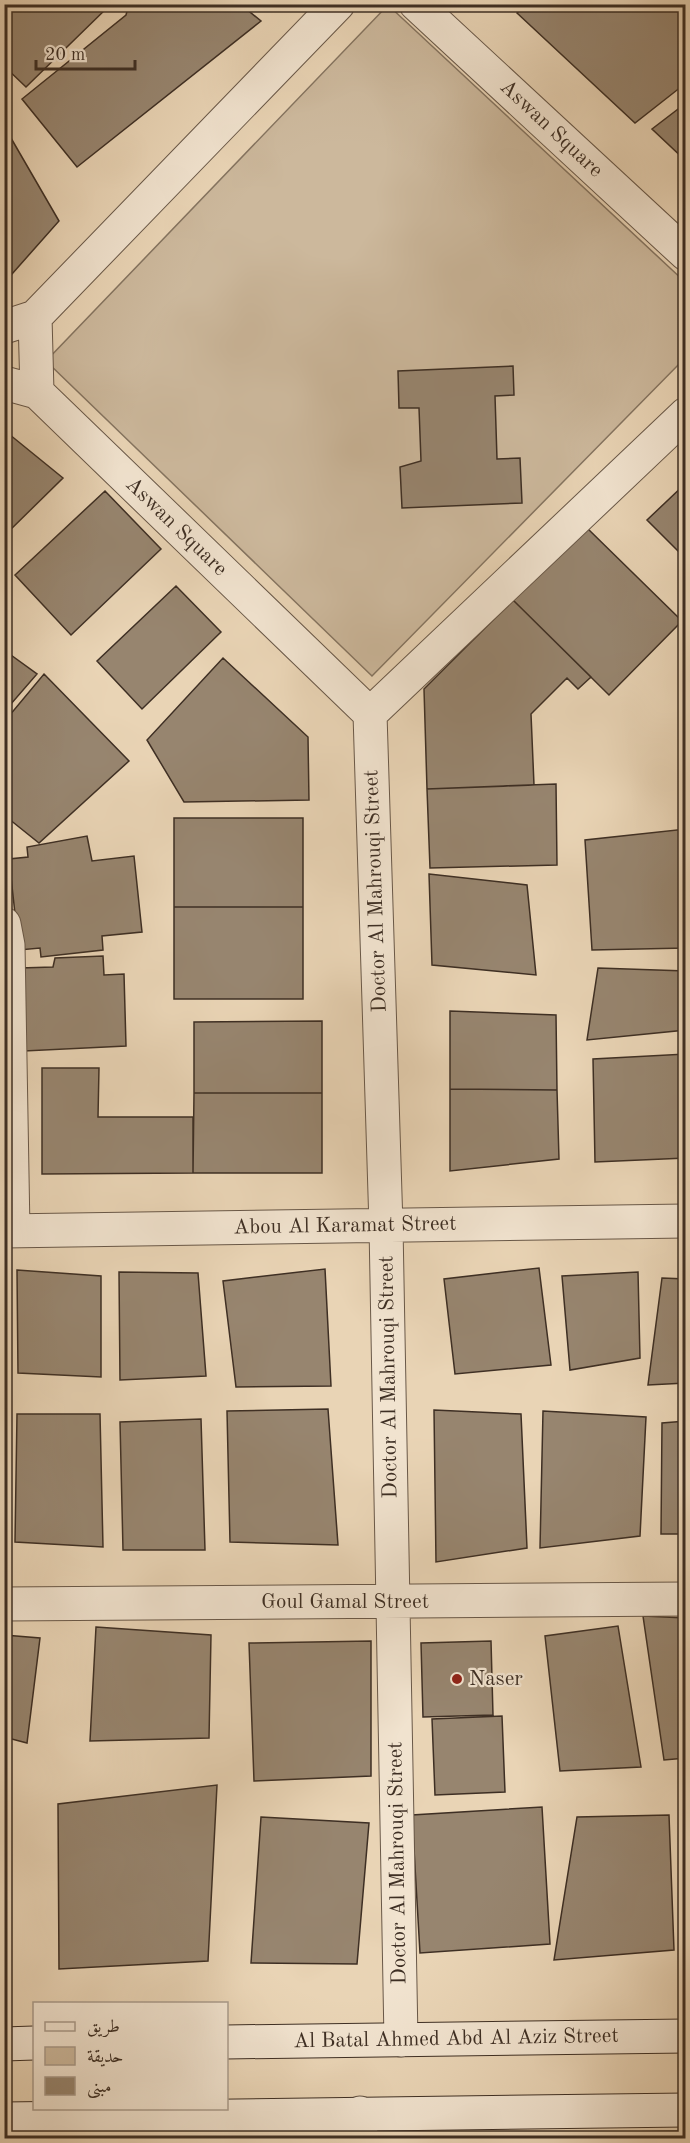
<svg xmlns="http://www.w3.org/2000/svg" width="690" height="2143" viewBox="0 0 690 2143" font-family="'Old Standard TT',Amiri,serif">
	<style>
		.green { fill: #ccb89c; stroke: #857460; stroke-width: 1.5 }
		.building { fill: #97856f; stroke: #3e2f24; stroke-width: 1.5 }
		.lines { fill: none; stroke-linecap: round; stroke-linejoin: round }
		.minor-casing { stroke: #695848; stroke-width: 35 }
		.secondary-casing { stroke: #3e2f24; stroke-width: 35 }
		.minor { stroke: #f1e3cf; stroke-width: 33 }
		.secondary { stroke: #f1e3cf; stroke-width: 33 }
		.poi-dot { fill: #8f2418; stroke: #f1e3cf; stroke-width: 2 }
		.labels { text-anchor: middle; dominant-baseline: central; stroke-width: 4.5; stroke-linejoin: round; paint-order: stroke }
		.street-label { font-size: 21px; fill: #3e2f24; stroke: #f1e3cf }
		.poi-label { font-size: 21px; fill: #3e2f24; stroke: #f1e3cf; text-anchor: start }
	</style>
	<rect width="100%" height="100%" fill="#e9d4b5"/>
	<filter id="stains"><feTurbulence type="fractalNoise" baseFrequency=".00333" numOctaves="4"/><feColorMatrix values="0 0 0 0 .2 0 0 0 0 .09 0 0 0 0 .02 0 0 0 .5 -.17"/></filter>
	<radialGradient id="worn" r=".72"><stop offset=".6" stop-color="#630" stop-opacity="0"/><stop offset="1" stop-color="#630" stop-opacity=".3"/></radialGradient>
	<!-- green -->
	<path class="green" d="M388,5L685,282V358L372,676L46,361Z"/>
	<!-- building -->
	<path class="building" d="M4,4H111L26,87L4,66Z
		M129,4H240L261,21L77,167L22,99L126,15Z
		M526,4H669L686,17V83L635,123L517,13Z
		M686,103V161L652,129Z
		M4,126L59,221L4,283Z
		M513,366L514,395L495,396L497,459L520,458L522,503L402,508L400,467L421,461L419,408H399L398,371Z
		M4,430L63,478L4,536Z
		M686,483V559L647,520Z
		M105,491L161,549L71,635L15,575Z
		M586,527L682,621L609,695L513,600Z
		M176,586L221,632L142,709L97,661Z
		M513,600L591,677L578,689L567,678L531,714L534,785L427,789L424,689Z
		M4,650L37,674L4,712Z
		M223,658L308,737L309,800L184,802L147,740Z
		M44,674L129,761L39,843L4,815V722Z
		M556,784L557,865L430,868L427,789Z
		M174,818H303V907H174Z
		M686,829V948L592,950L585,840Z
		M87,836L92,861L134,856L142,932L102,936L103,950L41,957L40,948L19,950L9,859L28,857L27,847Z
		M429,874L527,885L536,975L432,965Z
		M174,907H303V999H174Z
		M103,956L104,975L124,974L126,1046L24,1051L20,968L53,967L55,958Z
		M598,968L686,971V1030L587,1040Z
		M450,1011L556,1015L557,1090L450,1089Z
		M322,1021V1093H194V1022Z
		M686,1054V1158L595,1162L593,1059Z
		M42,1068H99L98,1117H193V1173L42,1174Z
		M450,1089L557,1090L559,1159L450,1171Z
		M194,1093H322V1173H193Z
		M539,1268L551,1365L455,1374L444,1279Z
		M325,1269L331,1386L236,1387L223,1281Z
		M17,1270L101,1276V1377L18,1373Z
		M119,1272L198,1273L206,1376L120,1380Z
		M638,1272L640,1358L570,1370L562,1276Z
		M662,1278L686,1279V1383L648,1385Z
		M328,1409L338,1545L230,1542L227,1411Z
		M434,1410L521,1414L527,1548L436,1562Z
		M543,1411L646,1417L640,1536L540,1548Z
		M17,1414H100L103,1547L15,1542Z
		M201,1419L205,1550H123L120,1422Z
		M686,1421V1534H661L662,1423Z
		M643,1616L686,1618V1758L664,1760Z
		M618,1626L641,1767L560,1771L545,1636Z
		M96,1627L211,1635L209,1738L90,1741Z
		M4,1635L40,1638L27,1743L4,1737Z
		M371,1641V1776L254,1781L249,1643Z
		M491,1641L493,1715L423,1717L421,1643Z
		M502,1716L505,1792L435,1795L432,1719Z
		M217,1785L208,1961L59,1969L58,1804Z
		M542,1807L550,1944L420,1953L412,1815Z
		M669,1815L674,1950L554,1960L577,1817Z
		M261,1817L369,1823L357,1964L251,1963Z
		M686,2131V2138H624V2132Z
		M267,2136V2138H200V2137Z"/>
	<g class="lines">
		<defs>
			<path id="minor" d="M338,4L35,317L37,392L370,714L686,414
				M416,4L686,254
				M4,327L35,317
				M4,383L37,392
				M370,714L386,1226L401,2040
				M4,924L8,945L13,1231
				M4,1231L686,1221
				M4,1604L686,1599
				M360,2113L361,2138"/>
			<path id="secondary" d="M226,2042L686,2036
				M4,2044L34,2043
				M4,2119L686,2110"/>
		</defs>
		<!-- minor casing -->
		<use href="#minor" class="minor-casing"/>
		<!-- secondary casing -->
		<use href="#secondary" class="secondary-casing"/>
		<!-- minor -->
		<use href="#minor" class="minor"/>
		<!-- secondary -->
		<use href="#secondary" class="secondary"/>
	</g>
	<!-- markers -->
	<circle class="poi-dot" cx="457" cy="1679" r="6"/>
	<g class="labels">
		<!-- street labels -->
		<g class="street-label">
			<text transform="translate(551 129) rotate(43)">Aswan Square</text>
			<text transform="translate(176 527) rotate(44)">Aswan Square</text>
			<text transform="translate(376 891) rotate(-92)">Doctor Al Mahrouqi Street</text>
			<text transform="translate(345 1226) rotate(-1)">Abou Al Karamat Street</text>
			<text transform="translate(389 1377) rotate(-91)">Doctor Al Mahrouqi Street</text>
			<text x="345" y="1602">Goul Gamal Street</text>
			<text transform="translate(398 1863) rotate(-91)">Doctor Al Mahrouqi Street</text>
			<text transform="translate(456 2039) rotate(-1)">Al Batal Ahmed Abd Al Aziz Street</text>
		</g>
		<!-- poi labels -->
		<g class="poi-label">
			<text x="469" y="1679">Naser</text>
		</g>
	</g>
	<!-- margin -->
	<rect width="690" height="2143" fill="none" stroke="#e9d4b5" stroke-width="24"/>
	<rect x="6" y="6" width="678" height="2131" fill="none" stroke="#3e2f24" stroke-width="3"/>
	<rect x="12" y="12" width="666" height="2119" fill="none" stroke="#3e2f24" stroke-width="1.5"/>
	<!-- legend -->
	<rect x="33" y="2002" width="195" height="108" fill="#f1e3cf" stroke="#a99b8b" stroke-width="1.5"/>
	<rect x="45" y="2022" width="30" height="9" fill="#f1e3cf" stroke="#a99b8b" stroke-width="1.5"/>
	<text x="87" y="2032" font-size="18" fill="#3e2f24">طريق</text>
	<rect x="45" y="2047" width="30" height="18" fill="#ccb89c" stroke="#a99b8b" stroke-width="1.5"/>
	<text x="87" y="2062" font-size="18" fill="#3e2f24">حديقة</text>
	<rect x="45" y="2077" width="30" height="18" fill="#97856f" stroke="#a99b8b" stroke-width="1.5"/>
	<text x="87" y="2092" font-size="18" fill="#3e2f24">مبنى</text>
	<!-- scale -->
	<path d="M36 60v9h99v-9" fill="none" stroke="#3e2f24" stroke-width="3"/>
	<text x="45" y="60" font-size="18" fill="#3e2f24" stroke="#f1e3cf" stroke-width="4.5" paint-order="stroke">20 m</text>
	<rect width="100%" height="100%" filter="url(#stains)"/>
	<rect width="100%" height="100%" fill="url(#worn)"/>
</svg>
